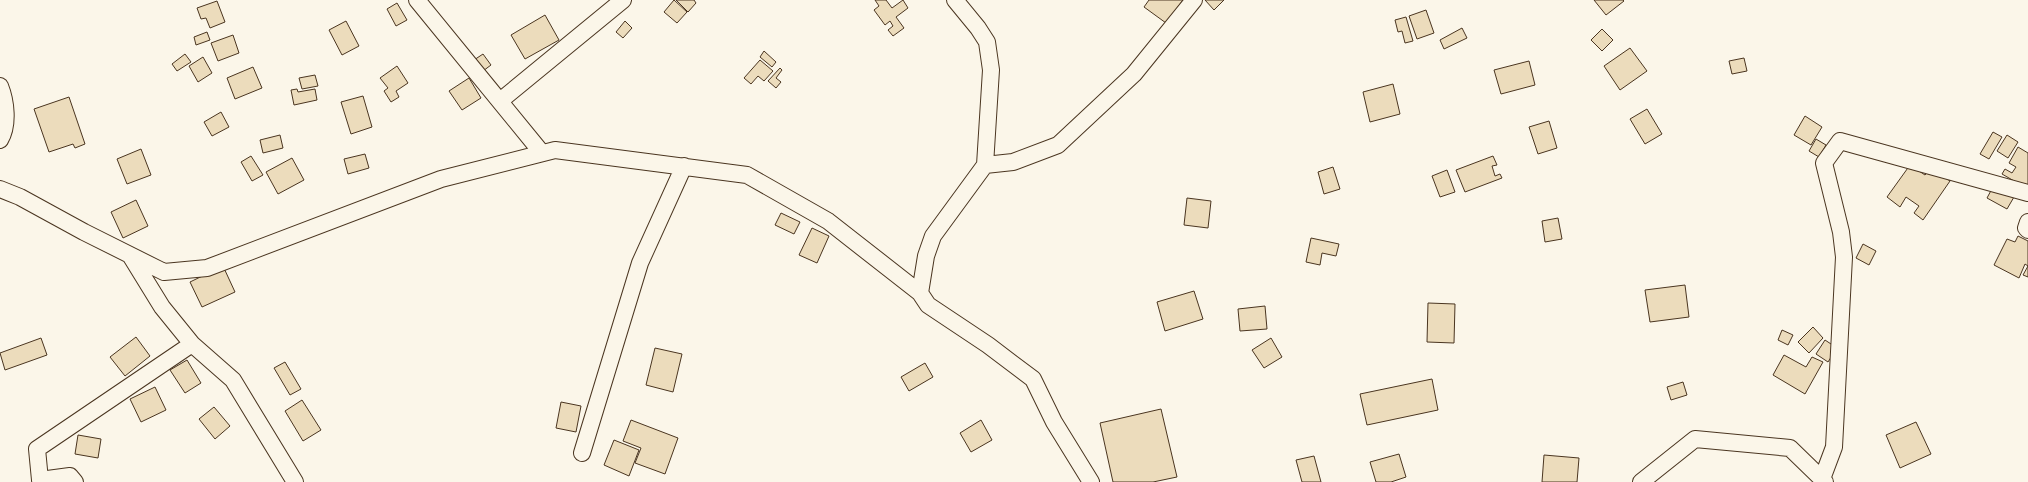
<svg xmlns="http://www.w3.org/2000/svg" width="2028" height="482" viewBox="0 0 2028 482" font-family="'Space Grotesk',sans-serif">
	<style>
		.building { fill: #ecdcbc; stroke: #4a3520 }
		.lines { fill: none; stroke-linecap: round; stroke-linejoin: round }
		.minor-casing { stroke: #4a3520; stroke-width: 18 }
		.minor { stroke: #fbf6e9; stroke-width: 16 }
	</style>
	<rect width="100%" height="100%" fill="#fbf6e9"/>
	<!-- building -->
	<path class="building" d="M674,0L687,12L677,23L664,12Z
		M676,0H694L696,3L688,12Z
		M875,0H886L892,8L903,0L908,8L896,17L904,28L893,36L888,30L893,26L890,21L885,25L874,10L879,6Z
		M1149,0H1183L1166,23L1144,7Z
		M1205,0H1224L1214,10Z
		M1594,0H1623L1624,1L1606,15Z
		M217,1L225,22L210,28L206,18L201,19L197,8Z
		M397,3L407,20L396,26L387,9Z
		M1426,10L1434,33L1417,39L1409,16Z
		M545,15L559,40L525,59L511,35Z
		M1406,17L1413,41L1405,43L1402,31L1398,32L1395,20Z
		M346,21L359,46L342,55L329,30Z
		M625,21L632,28L623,38L616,32Z
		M1462,28L1467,38L1444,49L1440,40Z
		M1602,29L1613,40L1602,51L1591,40Z
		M207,32L210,40L196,45L194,37Z
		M233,35L239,53L218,61L211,43Z
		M1630,48L1647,71L1620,90L1604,66Z
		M764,51L776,62L772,67L760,57Z
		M185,54L191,62L177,71L172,64Z
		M483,54L491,65L479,74L471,62Z
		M203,57L212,73L198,82L189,66Z
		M1744,58L1747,71L1732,74L1729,61Z
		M760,60L773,71L764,81L758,76L751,84L744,78Z
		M1529,61L1535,85L1501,94L1494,70Z
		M397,66L408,83L396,91L399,97L391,102L384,91L388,88L380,78Z
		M253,67L262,88L235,99L227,78Z
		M780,68L782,70L776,78L781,82L776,88L768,81Z
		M315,75L318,86L302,89L299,78Z
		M469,78L481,98L462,110L449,91Z
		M1393,84L1400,114L1370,122L1363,92Z
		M297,89L298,92L315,89L317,100L294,105L291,90Z
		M363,96L372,127L351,134L341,102Z
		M69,97L85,144L75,148L73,144L49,152L34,109Z
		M1647,109L1662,134L1645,144L1630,119Z
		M221,112L229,127L212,136L204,122Z
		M1805,116L1822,127L1811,145L1794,135Z
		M1549,121L1557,148L1538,154L1529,127Z
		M1993,132L2002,137L1989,159L1980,154Z
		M280,135L283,148L263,153L260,140Z
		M2007,135L2018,142L2008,158L1997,151Z
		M1816,139L1826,145L1819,157L1809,151Z
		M2018,147L2028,153V189L2002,174L2005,169L2012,173L2016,167L2009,163Z
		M141,149L151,175L127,184L117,159Z
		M365,154L369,168L348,174L344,159Z
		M251,156L263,175L252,181L241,162Z
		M1493,156L1497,165L1492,166L1495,176L1500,174L1502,178L1465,192L1456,170Z
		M292,158L304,180L278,194L266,172Z
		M1910,165L1925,175L1931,168L1950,181L1923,220L1914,213L1919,206L1906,197L1900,207L1887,197Z
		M1333,167L1340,189L1324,194L1318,172Z
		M1447,170L1455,192L1440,197L1432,176Z
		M1994,185L2014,197L2007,209L1987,198Z
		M1187,198L1211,201L1208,228L1184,225Z
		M136,200L148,226L123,238L111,212Z
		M781,213L800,222L794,234L775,225Z
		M1558,218L1562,239L1545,242L1542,221Z
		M812,228L829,236L817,263L799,255Z
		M2018,236L2028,241V277L2023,275L2028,266L2025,264L2019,278L1994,265L2007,239L2015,242Z
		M1311,238L1339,244L1336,256L1322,253L1320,265L1306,262Z
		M1863,244L1876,251L1869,265L1856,258Z
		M223,266L235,292L202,307L190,282Z
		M1685,285L1689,317L1650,322L1645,290Z
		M1194,291L1203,319L1165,331L1157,302Z
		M1428,303L1455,304L1454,343L1427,342Z
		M1265,306L1267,329L1240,331L1238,309Z
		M1813,327L1823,338L1809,353L1798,342Z
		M1782,330L1793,335L1788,345L1778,340Z
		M136,337L150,356L125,376L110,357Z
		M41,338L47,355L5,370L0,353Z
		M1271,338L1282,357L1264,368L1252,350Z
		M1825,340L1837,348L1828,362L1816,354Z
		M655,348L682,354L673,392L646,385Z
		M1784,355L1806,367L1812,357L1823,362L1805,394L1773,375Z
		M187,360L201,383L185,393L170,370Z
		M285,362L301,389L290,395L274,368Z
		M925,363L933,377L909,391L901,377Z
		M1432,379L1438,410L1367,425L1360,394Z
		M1683,382L1687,395L1671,400L1667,387Z
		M155,387L166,410L141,422L130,399Z
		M302,400L321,430L303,441L285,411Z
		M561,402L581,406L576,432L556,428Z
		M214,407L230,426L215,439L199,419Z
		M1161,409L1177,477L1153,482H1113L1100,423Z
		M631,420L678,438L665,474L635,463L641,448L623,441Z
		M981,420L992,440L971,452L960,433Z
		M1916,422L1931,454L1900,468L1886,435Z
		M78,435L101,439L98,458L75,454Z
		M614,440L639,450L629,476L604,465Z
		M1399,454L1406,477L1391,482H1376L1370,462Z
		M1544,455L1579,458L1577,482H1542Z
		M1314,456L1321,482H1302L1296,460Z"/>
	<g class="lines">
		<defs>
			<path id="minor" d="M417,0L542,153
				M0,86C6,101 9,125 0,140
				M500,101L623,0
				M985,165L1013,162L1058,145L1134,74L1194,0
				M0,189L20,197L84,232L164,272L207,268L441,179L555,150L747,175L828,221L920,293L928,305L988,345L1033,379L1054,422L1091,482
				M2028,222L2026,228L2028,230
				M130,255L162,307L192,344L233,380L295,482
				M920,293L926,256L933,236L985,165L991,70L987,42L978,28L955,0
				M582,453L640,263L684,166
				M1822,479L1834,447L1844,257L1841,232L1824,163L1840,141L2028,193
				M75,482L70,476L40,480L37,449L192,344
				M1641,482L1695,439L1790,448L1825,482"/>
		</defs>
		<!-- minor casing -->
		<use href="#minor" class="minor-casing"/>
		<!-- minor -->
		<use href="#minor" class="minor"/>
	</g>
</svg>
